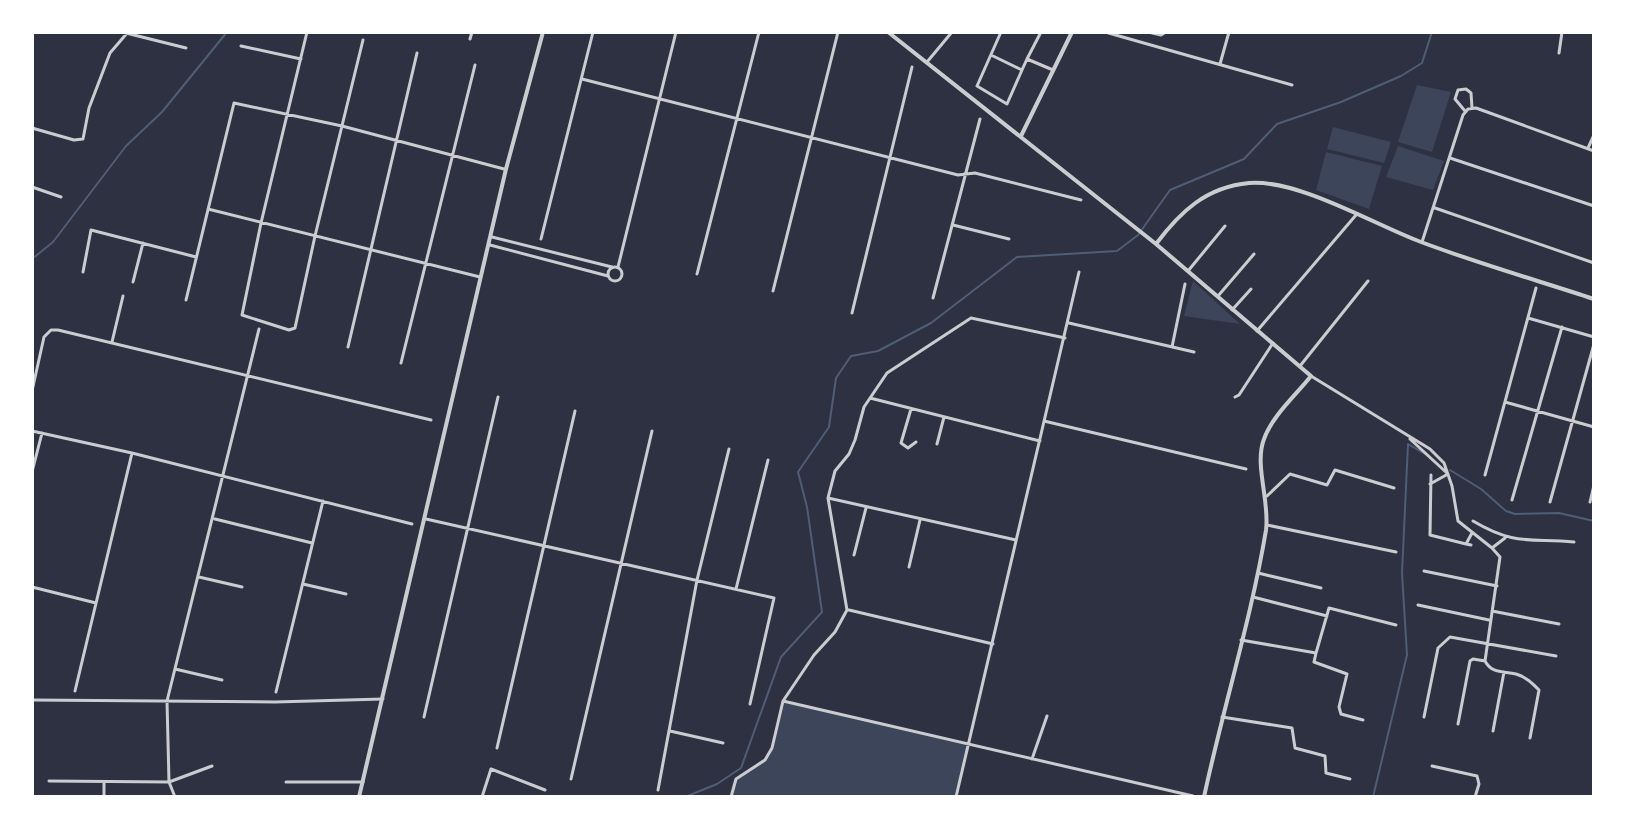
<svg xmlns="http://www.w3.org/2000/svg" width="1626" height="829" viewBox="0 0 1626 829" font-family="'Varela Round',sans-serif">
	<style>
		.green { fill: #3c4559 }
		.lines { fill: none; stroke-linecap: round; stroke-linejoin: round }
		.stream { stroke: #4f5d75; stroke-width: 2 }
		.minor { stroke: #caccd0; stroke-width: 3 }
		.tertiary { stroke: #caccd0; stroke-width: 4 }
	</style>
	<rect width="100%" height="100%" fill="#2d3142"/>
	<!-- green -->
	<path class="green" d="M1417,85L1451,92L1432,152L1398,142Z
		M1333,127L1391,142L1384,163L1327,149Z
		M1398,146L1444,161L1433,190L1386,177Z
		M1326,152L1382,166L1369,209L1316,190Z
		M1193,281L1240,324L1184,316Z
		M783,701L969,745L956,797H731L736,779L765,760L772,748Z"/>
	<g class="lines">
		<!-- stream -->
		<path class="stream" d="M32,259L53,242L126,146L162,112L227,32
			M1450,470L1481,489L1506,511L1515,514L1559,513L1594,521
			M685,797L717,784L741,768L781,657L822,612L807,507L798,472L829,427L836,378L851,356L878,351L931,323L1017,257L1117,251L1138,235L1170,190L1244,159L1277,124L1341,102L1401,76L1422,63L1432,32
			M1373,797L1407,655L1402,573L1408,444L1425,454"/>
		<!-- minor -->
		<path class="minor" d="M122,32L186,48
			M307,32L261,223L242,315L289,330L295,328L315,236L363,40
			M1001,32L977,86L1007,104L1022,70
			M1105,32L1292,85
			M1148,32L1161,35L1166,32
			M470,39L472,32
			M241,46L301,59
			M1559,53L1562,32
			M991,55L1022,70L1027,59L1053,70
			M1027,59L1041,32
			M927,62L952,32
			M1220,64L1229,32
			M582,79L958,175L975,173L1081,200
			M1465,111L1455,99L1458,90L1466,89L1471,93L1472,108
			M32,128L74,140L83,139L89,108L110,53L128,32
			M1588,148L1594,135
			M1450,158L1594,206
			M32,187L61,197
			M1435,208L1594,263
			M208,209L480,277
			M953,225L1009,239
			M492,237L612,267
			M541,239L593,32
			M1422,242L1463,115L1468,109L1476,108L1594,151
			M490,245L608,276
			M608 274a7 7 0 1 1 14 0a7 7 0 1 1-14 0Z
			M618,267L676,32
			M1188,271L1225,226
			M83,272L91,230L196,257
			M697,274L759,32
			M133,282L143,243
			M773,291L838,32
			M1218,296L1254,254
			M933,298L980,119
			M186,300L234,103L342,126L504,169
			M1232,310L1251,289
			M852,313L912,67
			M1528,318L1594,337
			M1069,323L1194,352
			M1257,331L1356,215
			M112,342L123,296
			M348,347L417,53
			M1172,347L1185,284
			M401,363L475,65
			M1300,366L1368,281
			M1311,376L1430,449L1444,463L1452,486L1458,521L1492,548L1500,557L1485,661C1492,674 1503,671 1516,674C1526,677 1532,683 1539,690L1530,738
			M32,391L44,337L51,330H58L431,420
			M1235,397L1239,395L1273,343
			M870,398L1040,441
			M1505,402L1594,427
			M911,409L901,443L908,448L916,442
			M1044,421L1246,469
			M32,431L132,453L412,524
			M1410,439L1448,474
			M937,444L944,417
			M32,472L42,433
			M1431,475L1430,535L1466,544
			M1485,475L1536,288
			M1430,484L1448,474
			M1267,496L1290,474L1327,485L1335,470L1394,488
			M828,498L1016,540
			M1512,500L1562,327
			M1550,502L1594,344
			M1590,502L1594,485
			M215,519L312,543
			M426,519L774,598L750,704
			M1473,521C1515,546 1530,538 1574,542
			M1267,525L1396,552
			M1471,545L1466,544L1472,533
			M1492,548L1505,538
			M854,555L866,508
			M909,567L920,520
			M1424,571L1497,586
			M1258,573L1321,588
			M199,577L242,587
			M303,584L346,594
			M32,587L96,603
			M736,589L768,460
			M1253,597L1327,616
			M1418,605L1489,620
			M849,610L993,644
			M1492,611L1559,624
			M1241,640L1316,653L1329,608L1396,625
			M1316,653L1314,662L1347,674L1339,707L1341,714L1363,720
			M175,669L222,680
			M75,691L132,453
			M276,692L323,501
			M32,700L275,702L383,699
			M783,701L1193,796
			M424,717L498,397
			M1222,717L1292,728L1295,748L1325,756L1326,773L1350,779
			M1424,717L1438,648L1450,637L1556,656
			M1458,724L1470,661L1473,659L1485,661
			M670,731L723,743
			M1493,731L1504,672
			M497,748L575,411
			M1032,759L1047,716
			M1432,766L1477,776L1479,784L1475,797
			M571,779L652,431
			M49,781L169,782L212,766
			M286,782H363
			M658,790L697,580L729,449
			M104,797V782
			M175,797L169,782L167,701L259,329
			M482,797L491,769L545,790
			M731,797L736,779L765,760L772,748L783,701L814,655L835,632L847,610L828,498L835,471L849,454L855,440L864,407L887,373L971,318L1065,338
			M956,797L1079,272"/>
		<!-- tertiary -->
		<path class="tertiary" d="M888,32L1156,244L1311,376C1296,395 1272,416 1264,439C1254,465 1270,501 1266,530C1251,620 1223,708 1204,797
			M1021,136L1072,32
			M1156,244C1180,212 1206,187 1249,183C1298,179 1373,224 1421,242C1477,263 1536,280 1594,299
			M359,797L506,169L543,32"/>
	</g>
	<!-- border -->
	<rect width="1626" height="829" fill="none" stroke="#ffffff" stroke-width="68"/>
</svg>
